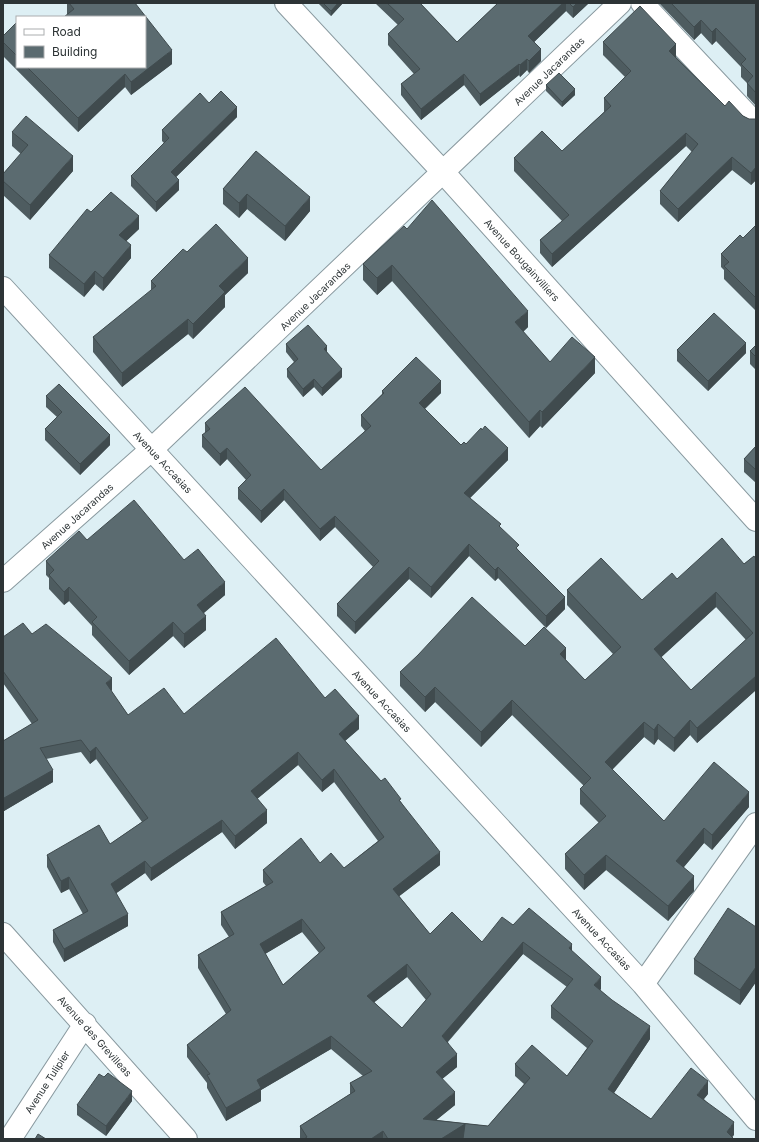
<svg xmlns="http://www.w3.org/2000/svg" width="759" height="1142" viewBox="0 0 759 1142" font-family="Inter,sans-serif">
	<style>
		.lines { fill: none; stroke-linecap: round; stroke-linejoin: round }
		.minor-casing { stroke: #89999f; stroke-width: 24 }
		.minor { stroke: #fff; stroke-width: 22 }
		.wall { fill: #4e5c60; fill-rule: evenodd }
		.shaded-wall { fill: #404b4e }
		.building { fill: #5b6b70; stroke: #404b4e; fill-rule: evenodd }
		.labels { text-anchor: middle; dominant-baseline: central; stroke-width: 4; stroke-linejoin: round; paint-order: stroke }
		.street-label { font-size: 10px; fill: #2d3436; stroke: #fff }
	</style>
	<rect width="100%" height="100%" fill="#ddeff4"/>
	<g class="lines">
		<defs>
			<path id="minor" d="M286,3L443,172L756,520
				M642,3L752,120
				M3,288L643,984L756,1119
				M3,581L152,449L620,3
				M3,934L186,1139
				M643,984L756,824
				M10,1139L85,1024"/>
		</defs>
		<!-- minor casing -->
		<use href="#minor" class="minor-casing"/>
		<!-- minor -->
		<use href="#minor" class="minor"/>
	</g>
	<!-- wall -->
	<path class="wall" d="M67,3H135L172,64L131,95L125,87L78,132L3,56V36L17,22V67H145L68,14H67Z
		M318,3H343L331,16Z
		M375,3H420L457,42L498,3H589L573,18L566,11L534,42L541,61L529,73L527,70L520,77L519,75L480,106L464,85L421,120L401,95V84L414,74L388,45V34L398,25Z
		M659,3H756V106L747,96V83L741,77V67L716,41L712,45L701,33L694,40Z
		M603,42L676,57L725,106L749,119H756V180L751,185L732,170L678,222L660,204V191L692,152L686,146L552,267L540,253V240L562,221L514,171V158L562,151L604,112V98L625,77L603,55Z
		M546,85L575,95L562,107L546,91Z
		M209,103L237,117L176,177L179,190L156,212L131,186V176L164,143L162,141V130Z
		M12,132L73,171L30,220L3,195V174L21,154L12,146Z
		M256,151L310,211L285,241L247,209L239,218L223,204V189Z
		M91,212L139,229L126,241L131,258L103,291L95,284L84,297L49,268V255Z
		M756,225V311L724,279V270L721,267V254L743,238Z
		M407,229L528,327L523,332L550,362L595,373L542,428L540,426L529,438L392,281L377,295L363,280V264Z
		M187,252L248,273L225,295V307L193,339L188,334L122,387L93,352V337L151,291V281Z
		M286,344L327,352L342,377L322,396L314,387L303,397L287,377V369L294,362L286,352Z
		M756,345V370L750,364V351Z
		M677,350L746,353L708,391L677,361Z
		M382,391L441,393L425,409L461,445L466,444L508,460L470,498L501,528L565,609L546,628L498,578L495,581L469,556L431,598L409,579L355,634L337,616V604L373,567L335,527L320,541L284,500L261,523L238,499V488L246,480L227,459L220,466L202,447V435L205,433V423L321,470L365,431L361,426V415L382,394Z
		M46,396L110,445L80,475L45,440V429L57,417L46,407Z
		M756,446V483L744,472V459Z
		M87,540L184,560L225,595L203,613L206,630L184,648L173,636L129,675L92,635V626L69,601L64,605L49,589V578L46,575V561Z
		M754,556L756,690L697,743L690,735L674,752L658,739L654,745L644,737L612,770L664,821L749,807L712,850L704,843L684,867L694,891L668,921L606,870L584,890L565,869V854L599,823L580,804V789L584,786L512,715L481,747L435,702L425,712L400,686V672L525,646L566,660L585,680L613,654L567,605V590L642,600L677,579L744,564ZM716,607L746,640L691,690L661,657Z
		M32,634L112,690L111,691L128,715L184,714L325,698L359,729L345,741L381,781L401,802L440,865L399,896L430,934L482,942L513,925L572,951L601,989L600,990L650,1039L614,1093L651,1119L708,1094L704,1099L734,1135L463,1138L461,1139H300V1126L350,1094V1083L363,1076L331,1049L261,1090V1101L226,1121L207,1088V1083L187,1057V1045L226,1014L198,968V955L229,937L221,925V912L266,886L263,882V870L320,863L344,868L378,841L334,782L322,792L298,765L257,799L267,823L235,849L222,832L151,881L145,873L116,893L128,926L64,962L53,942V930L83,914L69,889L61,893L47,867V855L110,844L142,822L96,759L90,764L81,752L46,759L53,782L4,811L3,809V741L32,724L3,683V637ZM302,932L319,953L283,985L265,954ZM523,954L567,987L551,1006V1018L587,1048L567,1076L515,1064V1076L524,1084L488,1126L436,1120L455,1105L442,1079L457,1067L448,1042ZM407,977L426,1000L402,1028L374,1002Z
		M756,927V982L740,1005L694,974V959Z
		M132,1101L106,1136L77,1115V1105Z"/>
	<!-- shaded-wall -->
	<path class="shaded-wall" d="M338,3H343L331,16V11Z
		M563,3H566V11L528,48V36Z
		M577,3H589L573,18V7Z
		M701,20V33L694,40V27Z
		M716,28V41L712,45V32Z
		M676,44V57L669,64V51Z
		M541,49V61L529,73V61Z
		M172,50V64L131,95V82Z
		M527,59V70L520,77V65Z
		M519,64V75L480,106V94Z
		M125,74V87L78,132V118Z
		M464,74V85L421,120V109Z
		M575,89V95L562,107V102Z
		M237,107V117L171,182V172Z
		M686,133V146L552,267V254Z
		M73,156V171L30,220V205Z
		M732,157V170L678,222V209Z
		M756,167V180L751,185V173Z
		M179,180V190L156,212V202Z
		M247,194V209L239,218V203Z
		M310,197V211L285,241V226Z
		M139,216V229L119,248V235Z
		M131,245V258L103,291V278Z
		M248,258V273L225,295V307L193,339V324L219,286Z
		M392,265V281L377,295V278Z
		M95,271V284L84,297V284Z
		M528,311V327L515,339V322Z
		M188,319V334L122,387V373Z
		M746,343V353L708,391V381Z
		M327,346V354L324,349Z
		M595,357V373L542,428V412Z
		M342,369V377L322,396V388Z
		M314,379V387L303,397V389Z
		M441,381V393L419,414V403Z
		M540,410V426L529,438V422Z
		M110,435V445L80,475V464Z
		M227,448V459L220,466V454Z
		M508,448V460L464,504V493Z
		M284,489V500L261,523V511Z
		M335,516V527L320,541V529Z
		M469,544V556L431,598V587Z
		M409,567V579L355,634V622Z
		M498,567V578L495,581V570Z
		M225,582V595L197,619V605Z
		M69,587V601L64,605V592Z
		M716,592V607L654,664V649Z
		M565,597V609L546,628V616Z
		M206,616V630L184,648V634Z
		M173,622V636L129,675V661Z
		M566,648V663L560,654Z
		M756,676V690L697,743V728Z
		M112,678V690L106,696V683Z
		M435,687V702L425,712V697Z
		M512,700V715L481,747V732Z
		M359,716V729L339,746V734Z
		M690,720V735L674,752V738Z
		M644,722V737L605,777V762Z
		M658,724V739L654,745V730Z
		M96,747V759L90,764V752Z
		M298,752V765L251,804V791Z
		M334,769V782L322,792V780Z
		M53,770V782L4,811V798Z
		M749,792V807L712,850V835Z
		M267,810V823L235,849V836Z
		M222,820V832L151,881V868Z
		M704,828V843L676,876V861Z
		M440,852V865L393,901V889Z
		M606,855V870L584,890V875Z
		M145,861V873L111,897V884Z
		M694,876V891L668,921V906Z
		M69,877V889L61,893V881Z
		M128,914V926L64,962V949Z
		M302,919V932L260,957V944Z
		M523,942V954L442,1048V1036Z
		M572,944V957L569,948Z
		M407,964V977L367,1008V996Z
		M756,967V982L740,1005V990Z
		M601,977V989L594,997V985Z
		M650,1026V1039L608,1102V1089Z
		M331,1036V1049L261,1090V1101L226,1121V1108L257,1080Z
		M457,1054V1067L436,1084V1072Z
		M708,1081V1094L697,1107V1095Z
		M132,1091V1101L106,1136V1126Z
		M455,1092V1105L423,1131V1119Z
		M734,1122V1135L731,1139L727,1132Z
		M465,1124V1137L461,1139H441Z
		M383,1131V1139H371Z"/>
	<!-- building -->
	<path class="building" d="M69,3H135L172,50L131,82L125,74L78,118L27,67H145V17H64L74,9Z
		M323,3H338L331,11Z
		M387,3H420L457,42L498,3H563L528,36L541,49L529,61L527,59L520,65L519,64L480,94L464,74L421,109L401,84L420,69L388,34L404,19Z
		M569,3H577L573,7Z
		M671,3H756V93L747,83L753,76L741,64L746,59L716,28L712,32L701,20L694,27Z
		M640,6L676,44L669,51L725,106L729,101L743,116L749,119H756V167L751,173L732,157L678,209L660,191L698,144L686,133L552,254L540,240L569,215L514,158L542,131L562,151L611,106L604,98L631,71L603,42Z
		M17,22V56L3,42V36Z
		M559,73L575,89L562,102L546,85Z
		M221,91L237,107L171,172L179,180L156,202L131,176L169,138L162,130L200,93L209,103Z
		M26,116L73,156L30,205L3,181V174L28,145L12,132Z
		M256,151L310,197L285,226L247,194L239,203L223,189Z
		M111,192L139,216L119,235L131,245L103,278L95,271L84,284L49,255L87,209L91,212Z
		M432,200L528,311L515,322L550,362L572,337L595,357L542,412L540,410L529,422L392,265L377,278L363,264L404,226L407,229Z
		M216,224L248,258L219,286L225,292L193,324L188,319L122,373L93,337L156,286L151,281L183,249L187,252Z
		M756,225V298L724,266L729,262L721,254L740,235L743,238Z
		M714,313L746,343L708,381L677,350Z
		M308,325L327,346L324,349L342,369L322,388L314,379L303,389L287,369L298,359L286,344Z
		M756,345V357L750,351Z
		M416,357L441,381L419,403L461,445L464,442L466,444L481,428L482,430L485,426L508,448L464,493L501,524L499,526L519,545L516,548L565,597L546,616L498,567L495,570L469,544L431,587L409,567L355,622L337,604L379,561L335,516L320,529L284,489L261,511L238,488L251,475L227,448L220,454L202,435L210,429L205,423L245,387L321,470L371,426L361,415L384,393L382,391Z
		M59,384L110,435L80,464L45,429L62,412L46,396Z
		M756,446V470L744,459Z
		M134,500L184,560L198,549L225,582L197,605L206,616L184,634L173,622L129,661L92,622L97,617L69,587L64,592L49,575L54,570L46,561L79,531L87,540Z
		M722,538L744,564L754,556L756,559V676L697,728L690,720L674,738L658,724L654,730L644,722L605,762L664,821L714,762L749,792L712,835L704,828L676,861L694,876L668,906L606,855L584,875L565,854L606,816L580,789L591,778L512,700L481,732L435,687L425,697L400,672L418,655L472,597L525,646L544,627L566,648L560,654L585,680L621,647L567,590L601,558L642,600L672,573L677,579ZM716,592L753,633L691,690L654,649Z
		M23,623L32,634L46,624L112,678L106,683L128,715L164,688L184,714L276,638L325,698L335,689L359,716L339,734L381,781L385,778L401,799L399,800L440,852L393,889L430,934L452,912L482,942L502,917L513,925L529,908L572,944L569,948L601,977L594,985L612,1000L650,1026L608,1089L651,1119L691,1068L708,1081L697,1095L734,1122L727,1132L734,1139H463L465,1124L441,1139H388L383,1131L371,1139H304L307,1137L300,1126L355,1091L350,1083L372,1071L331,1036L257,1080L261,1088L226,1108L207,1075L210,1074L187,1045L231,1010L198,955L234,934L221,912L273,882L263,870L301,838L320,863L331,853L344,868L384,837L334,769L322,780L298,752L251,791L267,810L235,836L222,820L151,868L145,861L111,884L128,914L64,949L53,930L88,911L69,877L61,881L47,855L99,825L110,844L148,818L96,747L90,752L81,740L40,748L53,770L4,798L3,797V741L38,720L3,671V637ZM302,919L325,948L283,985L260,944ZM523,942L573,979L551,1006L593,1041L567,1076L532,1045L515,1064L530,1078L488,1126L423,1119L455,1092L436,1072L457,1054L442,1036ZM407,964L431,994L402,1028L367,996Z
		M728,908L756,927V967L740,990L694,959Z
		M108,1073L132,1091L106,1126L77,1105L99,1074L104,1077Z
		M38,1134L46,1139H35Z"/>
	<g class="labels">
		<!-- street labels -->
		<g class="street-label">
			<text transform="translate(549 71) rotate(-44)">Avenue Jacarandas</text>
			<text transform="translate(522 260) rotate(48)">Avenue Bougainvilliers</text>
			<text transform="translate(315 296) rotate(-44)">Avenue Jacarandas</text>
			<text transform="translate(163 462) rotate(47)">Avenue Accasias</text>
			<text transform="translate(77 516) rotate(-42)">Avenue Jacarandas</text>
			<text transform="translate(382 701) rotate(47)">Avenue Accasias</text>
			<text transform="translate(602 939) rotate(47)">Avenue Accasias</text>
			<text transform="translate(95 1036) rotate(48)">Avenue des Grevilleas</text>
			<text transform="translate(47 1082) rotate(-57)">Avenue Tulipier</text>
		</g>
	</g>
	<!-- border -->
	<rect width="759" height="1142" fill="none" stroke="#2d3436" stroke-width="8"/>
	<!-- legend -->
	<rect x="16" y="16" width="130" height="52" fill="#ffffff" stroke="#abaeaf"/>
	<rect x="24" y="29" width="20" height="6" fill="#ffffff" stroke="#abaeaf"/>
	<text x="52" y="36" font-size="12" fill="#2d3436">Road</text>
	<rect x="24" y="46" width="20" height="12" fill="#5b6b70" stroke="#abaeaf"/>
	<text x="52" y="56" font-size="12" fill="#2d3436">Building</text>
</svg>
